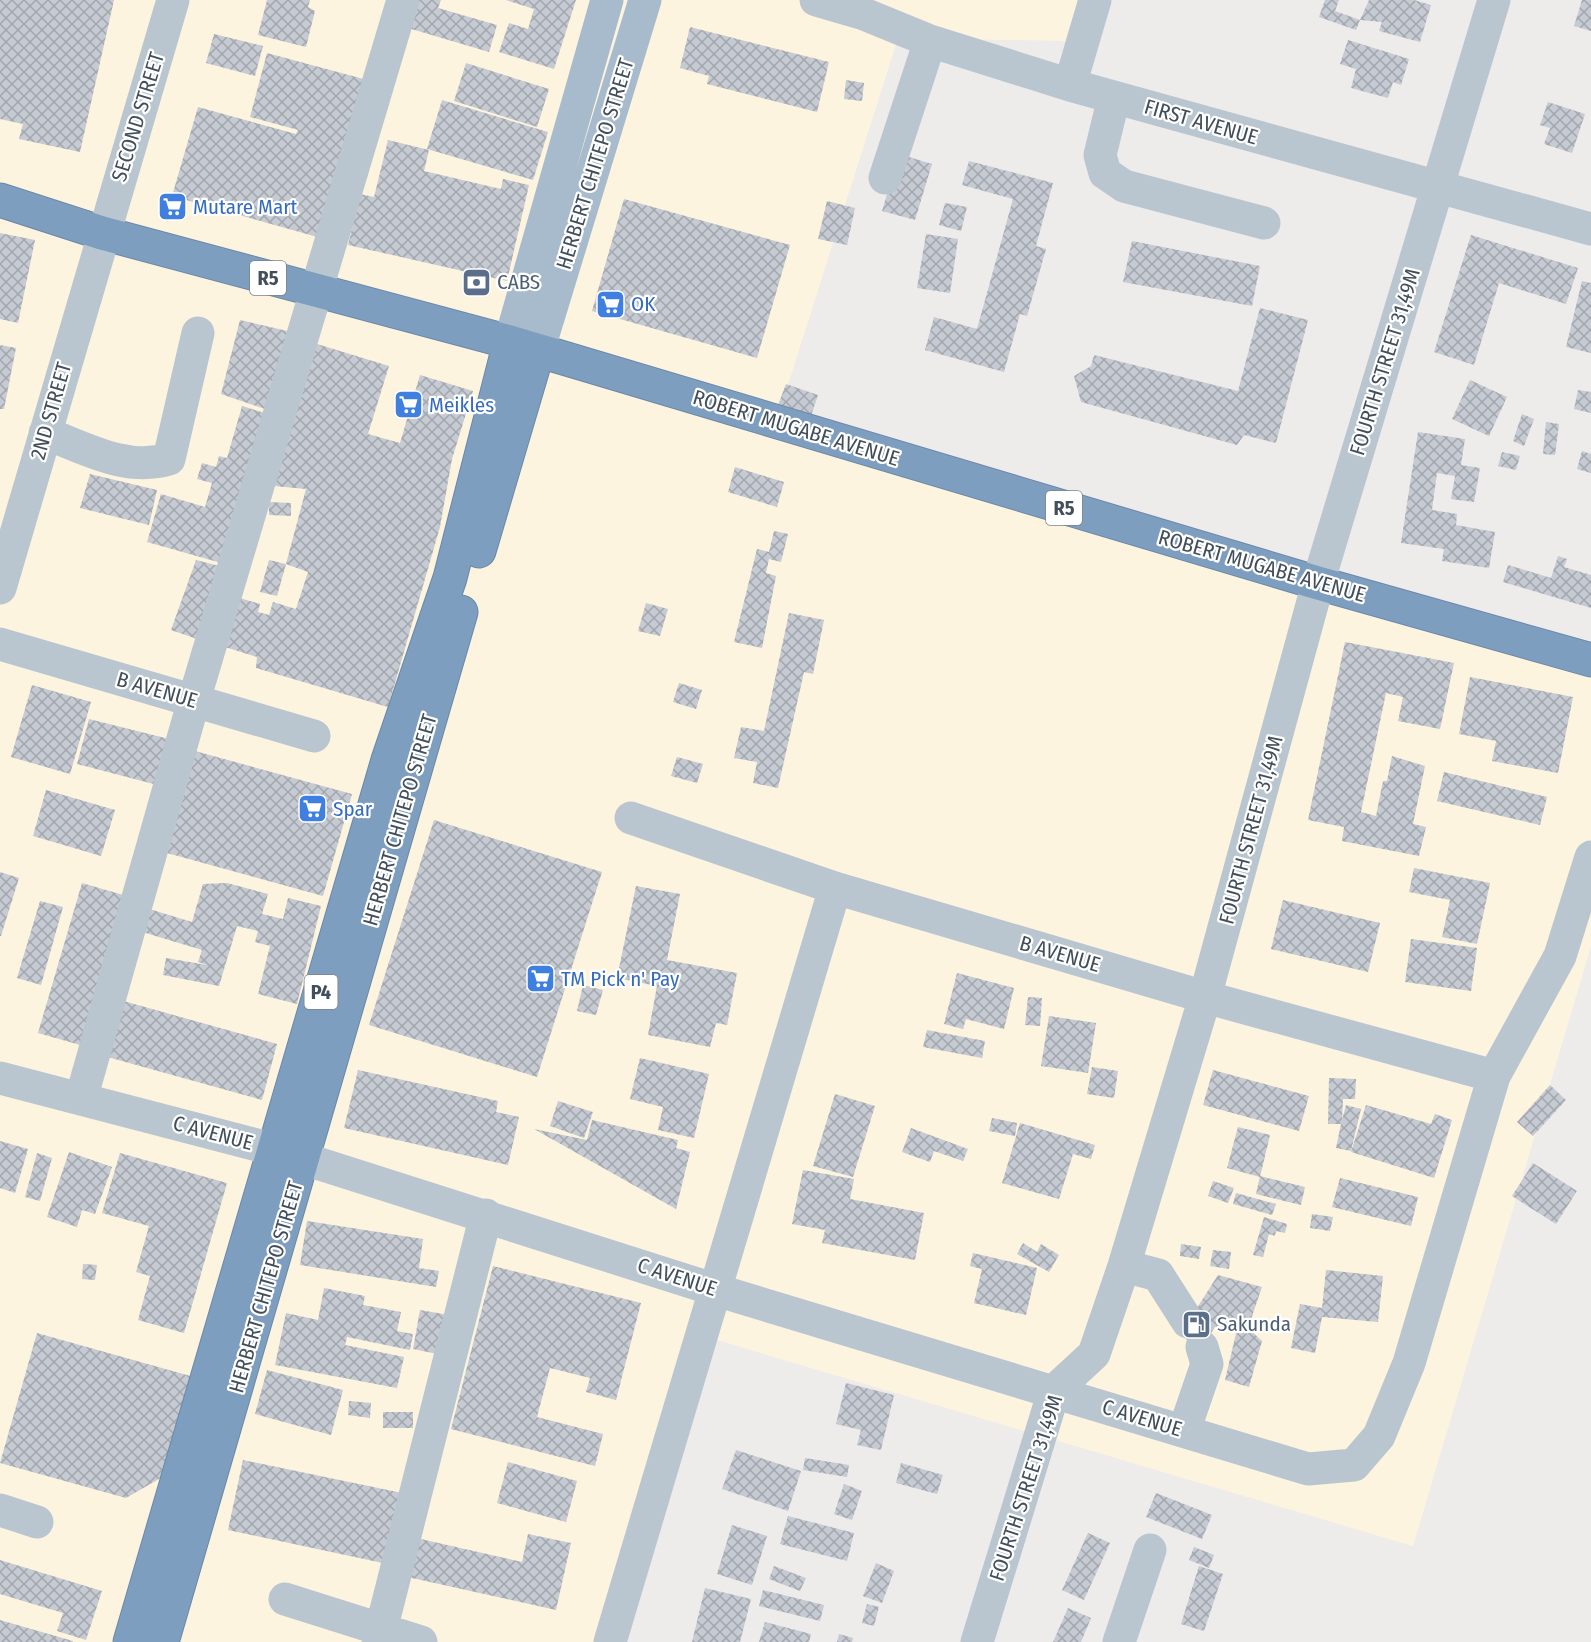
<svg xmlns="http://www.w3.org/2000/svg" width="1591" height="1642" viewBox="0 0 1591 1642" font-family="'Fira Sans Condensed',sans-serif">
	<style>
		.commercial { fill: #fdf4e0 }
		.building { fill: url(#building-cross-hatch) }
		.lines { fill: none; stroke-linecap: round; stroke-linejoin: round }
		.highway-casing { stroke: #6a89aa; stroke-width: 35 }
		.minor { stroke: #bac6cf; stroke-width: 33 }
		.major { stroke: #a8bbcd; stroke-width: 33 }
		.highway { stroke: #7e9ebf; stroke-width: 33 }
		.labels { text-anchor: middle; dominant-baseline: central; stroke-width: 4.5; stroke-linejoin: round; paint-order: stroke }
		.shield { fill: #fff; stroke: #7b848c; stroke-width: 1.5 }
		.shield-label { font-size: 20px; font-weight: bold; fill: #424f5a }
		.street-label { font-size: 21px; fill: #424f5a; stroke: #fff }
		.shop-label { font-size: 21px; fill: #366cbe; stroke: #fff; text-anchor: start }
		.service-label { font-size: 21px; fill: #4e5e75; stroke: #fff; text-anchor: start }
	</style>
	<defs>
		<pattern id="building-cross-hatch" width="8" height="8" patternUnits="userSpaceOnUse" patternTransform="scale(1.5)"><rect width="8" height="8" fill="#c6cad2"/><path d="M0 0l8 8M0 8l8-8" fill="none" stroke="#a2a6ad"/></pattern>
	</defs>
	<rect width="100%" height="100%" fill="#eeebeb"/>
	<!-- commercial -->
	<path class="commercial" d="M0,0H1078L1065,41L898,38L779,413L1591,647V946L1413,1546L710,1338L625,1642H0Z"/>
	<!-- building -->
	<path class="building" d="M0,0H114L80,152L19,139L23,124L0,119Z
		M267,0H310L308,7L315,11L306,47L258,35Z
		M416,0H441L438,8L497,25L489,52L408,28Z
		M506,0H576L554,69L499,52L509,23L528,29L534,9Z
		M1325,0H1339L1335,11L1360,20L1369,0H1414L1431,5L1420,42L1379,31L1382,22L1360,20L1356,30L1319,17Z
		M1582,0H1591V31L1574,26Z
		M690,27L829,62L817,112L707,84L709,76L680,68Z
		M214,34L263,46L255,76L206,63Z
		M1348,40L1409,59L1401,85L1393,82L1388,98L1351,88L1356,69L1340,64Z
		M267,53L371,81L328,240L172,196L198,107L296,134L298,130L250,117Z
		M466,63L549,89L537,127L454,101Z
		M846,80L864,83L862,101L844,99Z
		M442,100L548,132L533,180L427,149Z
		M1548,102L1585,114L1572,153L1544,144L1550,128L1540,125Z
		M388,140L429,150L424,171L501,189L503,179L529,185L507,281L348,245L360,194L374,197Z
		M899,154L932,164L915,220L882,211Z
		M969,161L1053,183L1036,246L1046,249L1027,316L1020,314L1004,372L925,350L934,317L977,329L1013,199L962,185Z
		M624,199L790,245L757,358L592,311Z
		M827,201L855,208L847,245L818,239Z
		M945,203L967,207L961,231L939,225Z
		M0,233L35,240L18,323L0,319Z
		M926,234L958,239L950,293L917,288Z
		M1471,235L1578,268L1566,304L1499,283L1474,365L1434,352Z
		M1132,241L1260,266L1252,306L1123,282Z
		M1582,281L1591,283V353L1566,347Z
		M1260,308L1308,320L1276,443L1244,435L1237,445L1081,402L1074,376L1091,366L1094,355L1238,391Z
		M240,320L296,333L271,411L221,394Z
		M317,344L389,366L368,434L400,443L420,375L473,391L452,459L440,527L388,707L256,668L257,657L222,646L236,597L260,604L258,612L269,615L273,602L296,609L308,572L286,564L306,489L274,486Z
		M0,345L16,348L4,409H0Z
		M1470,380L1507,397L1489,436L1452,419Z
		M786,384L818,395L811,416L778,405Z
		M1578,390L1591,392V413L1574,409Z
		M242,406L275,416L232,566L147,542L161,494L205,507L212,483L197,479L202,463L216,467L219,456L227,458Z
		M1522,414L1534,419L1524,446L1513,441Z
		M1546,422L1559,424L1555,455L1543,454Z
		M1418,432L1465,439L1461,465L1480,468L1474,502L1451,499L1455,476L1437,473L1432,510L1457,514L1456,525L1495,532L1489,568L1442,561L1444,549L1401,543Z
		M1582,451L1591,454V473L1577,469Z
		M1502,452L1520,456L1516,470L1498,466Z
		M735,467L784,482L777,507L728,492Z
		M90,474L157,490L149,525L80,508Z
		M269,502L291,503V516L269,515Z
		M774,531L788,534L781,562L769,559L766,573L776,576L762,648L734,642L757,549L769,552Z
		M1558,556L1567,559L1564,567L1591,575V608L1503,582L1508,565L1551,578Z
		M196,560L227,568L203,641L171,630Z
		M269,560L286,564L277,596L260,592Z
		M646,603L668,609L660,636L638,631Z
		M789,613L824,620L813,674L804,672L778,788L753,783L757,762L734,758L741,727L764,731Z
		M1345,642L1454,663L1440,729L1398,721L1403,697L1386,693L1361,812L1376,816L1383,781H1387L1392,756L1425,766L1413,824L1426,827L1419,856L1342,841L1344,827L1308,820Z
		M1470,677L1573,697L1558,773L1492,761L1496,741L1459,734Z
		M679,683L702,690L696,709L673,702Z
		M32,685L91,702L70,774L11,757Z
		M89,719L177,741L165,787L77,764Z
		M184,748L352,794L323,896L156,850Z
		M677,757L703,764L697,783L671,776Z
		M1444,772L1547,797L1540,825L1437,801Z
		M46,790L115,810L101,856L33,836Z
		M434,820L602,872L537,1077L369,1025Z
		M1414,868L1490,883L1477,944L1442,937L1450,900L1409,892Z
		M0,872L19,878L1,936H0Z
		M82,883L130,897L87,1047L38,1033Z
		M227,883L268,894L262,914L283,919L288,898L321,906L297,1004L258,994L270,946L255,942L258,931L237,926L219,986L163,975L166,958L207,965L198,962L202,950L139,931L146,908L192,922L203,884Z
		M636,886L680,894L667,960L737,973L727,1025L716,1023L710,1047L648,1035L657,986L617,978Z
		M1283,900L1380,923L1368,972L1271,949Z
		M40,901L63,907L41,985L17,978Z
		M1411,939L1477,948L1471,991L1405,982Z
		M957,973L1014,988L1004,1029L966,1019L963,1029L944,1024Z
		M583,985L603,990L596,1015L577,1011Z
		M1028,997L1042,998L1040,1026L1025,1025Z
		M120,1000L277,1044L262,1100L104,1056Z
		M1049,1016L1096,1023L1088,1073L1041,1066Z
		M927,1030L985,1041L982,1058L923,1047Z
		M640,1058L709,1074L694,1138L658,1130L663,1107L630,1099Z
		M1092,1067L1118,1071L1114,1098L1087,1094Z
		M358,1070L498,1101L496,1112L519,1117L508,1165L344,1128Z
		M1213,1070L1309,1096L1299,1131L1203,1105Z
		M1329,1078L1356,1079L1355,1099H1343L1342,1120L1346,1105L1361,1109L1351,1151L1336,1148L1341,1124H1328Z
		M1550,1085L1566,1100L1533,1136L1517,1122Z
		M835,1094L875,1106L853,1177L813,1166Z
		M558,1101L593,1112L584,1138L550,1126Z
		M1366,1105L1431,1124L1435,1114L1452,1120L1434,1178L1351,1152Z
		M992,1118L1017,1123L1015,1136L989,1131Z
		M592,1120L678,1140L676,1148L690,1152L676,1209L534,1129L587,1140Z
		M1020,1123L1095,1145L1091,1159L1073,1154L1059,1199L1002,1183Z
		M1238,1127L1270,1135L1260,1177L1227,1168Z
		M911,1128L968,1149L963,1161L934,1151L930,1162L902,1152Z
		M0,1141L28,1149L15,1193L0,1188Z
		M69,1152L112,1167L95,1214L82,1210L77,1227L47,1217Z
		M37,1153L52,1158L40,1201L25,1197Z
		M120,1153L227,1183L184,1333L138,1320L150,1276L136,1272L149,1226L102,1213Z
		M1533,1163L1577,1191L1556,1224L1512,1196Z
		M803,1170L854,1179L850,1199L924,1213L915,1260L822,1243L825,1230L792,1224Z
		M1260,1176L1305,1187L1301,1205L1256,1194Z
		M1340,1178L1418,1197L1411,1226L1332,1207Z
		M1213,1181L1234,1188L1228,1203L1208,1196Z
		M1236,1193L1276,1204L1272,1215L1233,1204Z
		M1312,1214L1333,1217L1330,1231L1310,1228Z
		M1264,1217L1287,1224L1285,1233L1276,1231L1275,1236L1269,1234L1263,1257L1253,1255Z
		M307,1221L423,1239L419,1268L439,1271L436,1287L300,1265Z
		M1023,1243L1037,1252L1041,1244L1059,1255L1049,1272L1017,1254Z
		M1181,1244L1201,1247L1199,1259L1180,1256Z
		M1213,1250L1231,1252L1229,1269L1210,1266Z
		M973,1253L1037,1268L1026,1315L974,1303L982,1269L970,1266Z
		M83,1264L97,1265L95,1280L82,1279Z
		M493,1266L641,1303L616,1400L586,1392L590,1378L550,1368L537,1417L603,1434L595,1466L451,1429Z
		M1326,1270L1383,1276L1378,1322L1322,1317L1315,1353L1291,1348L1300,1304L1322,1308Z
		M1218,1275L1262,1287L1248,1328L1262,1341L1249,1387L1225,1380L1238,1325L1215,1327L1202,1347L1189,1345L1175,1316L1188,1322Z
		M324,1288L365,1296L363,1305L401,1312L397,1331L413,1334L410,1350L347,1337L345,1345L404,1357L397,1388L275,1365L286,1313L318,1320Z
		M420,1310L455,1316L447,1356L413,1349Z
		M37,1333L194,1377L166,1475L126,1498L0,1463Z
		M267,1370L343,1390L331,1435L255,1414Z
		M846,1383L894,1395L881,1450L857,1445L861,1430L836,1424Z
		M349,1401L371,1403L370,1418L348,1415Z
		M383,1412H413V1428H383Z
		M736,1450L801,1471L788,1511L722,1489Z
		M805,1458L849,1465L847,1477L803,1470Z
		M243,1460L407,1494L392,1565L228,1530Z
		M508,1462L577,1481L566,1522L497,1503Z
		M901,1463L943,1475L937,1494L896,1483Z
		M844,1484L862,1491L852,1520L834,1514Z
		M1156,1493L1212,1515L1202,1539L1146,1517Z
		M788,1516L854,1533L847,1561L780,1544Z
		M732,1525L767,1536L752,1585L717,1574Z
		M1088,1533L1110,1543L1084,1600L1062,1590Z
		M528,1534L571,1543L556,1610L403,1576L412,1537L522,1562Z
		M1194,1547L1214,1555L1209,1568L1189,1560Z
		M0,1560L102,1591L86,1640L57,1631L63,1613L0,1594Z
		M876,1563L894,1571L882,1603L863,1596Z
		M774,1566L806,1578L800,1591L769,1579Z
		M1199,1566L1223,1574L1204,1631L1181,1624Z
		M705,1588L751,1599L740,1642H692Z
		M763,1590L824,1605L820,1621L759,1606Z
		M867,1604L879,1607L874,1626L862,1623Z
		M1068,1608L1091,1618L1081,1642H1053Z
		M0,1620L73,1641V1642H0Z
		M765,1622L811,1634L809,1642H759Z
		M839,1634L853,1638L852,1642H837Z"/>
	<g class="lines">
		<defs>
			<path id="highway" d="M0,200L102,233L510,342L1318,583L1591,660
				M479,551L538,351
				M130,1642L388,760L450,578L510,342
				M162,1642L461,612"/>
		</defs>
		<!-- highway casing -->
		<use href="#highway" class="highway-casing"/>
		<!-- minor -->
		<path class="minor" d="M816,0L864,14L930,41L1070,85L1591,229
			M1070,85L1095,0
			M1114,97L1100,155L1105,173L1124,186L1264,223
			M885,178L930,41
			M45,433C85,448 126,472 169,459L198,333
			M0,588L173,0
			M0,644L314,736
			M631,818L835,888L1205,997L1494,1076
			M0,1078L276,1150L716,1290L1308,1469L1354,1465L1379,1436L1409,1363L1494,1076L1560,956L1591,857
			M81,1099L194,700L403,0
			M1124,1266L1158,1275L1188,1322
			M1184,1431L1207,1364L1202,1347
			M0,1510L37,1522
			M285,1599L421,1642
			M378,1642L486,1215
			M610,1642L835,888
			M977,1642L1054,1391L1094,1354L1124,1266L1205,997L1318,583L1494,0
			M1119,1642L1150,1550"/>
		<!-- major -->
		<path class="major" d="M510,342L607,0
			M538,351L645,0"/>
		<!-- highway -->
		<use href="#highway" class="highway"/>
	</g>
	<!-- icons -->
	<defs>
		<symbol id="supermarket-square" viewBox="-11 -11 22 22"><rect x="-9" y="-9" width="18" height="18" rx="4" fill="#3f7fe0" stroke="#fff"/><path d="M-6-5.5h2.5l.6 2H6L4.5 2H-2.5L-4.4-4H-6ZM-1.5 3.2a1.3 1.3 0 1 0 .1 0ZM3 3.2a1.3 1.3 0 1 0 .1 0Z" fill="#fff"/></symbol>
		<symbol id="bank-square" viewBox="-11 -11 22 22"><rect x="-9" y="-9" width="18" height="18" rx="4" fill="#5c6f8a" stroke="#fff"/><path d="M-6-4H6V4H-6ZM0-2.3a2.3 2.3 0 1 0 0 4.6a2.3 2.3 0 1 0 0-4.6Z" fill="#fff"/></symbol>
		<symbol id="fuel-square" viewBox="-11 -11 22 22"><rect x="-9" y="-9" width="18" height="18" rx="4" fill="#5c6f8a" stroke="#fff"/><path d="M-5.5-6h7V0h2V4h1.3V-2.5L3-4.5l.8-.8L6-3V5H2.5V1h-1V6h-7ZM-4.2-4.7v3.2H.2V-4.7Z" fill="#fff"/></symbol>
	</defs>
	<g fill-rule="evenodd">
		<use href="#supermarket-square" x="156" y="190" width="33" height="33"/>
		<use href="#bank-square" x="460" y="266" width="33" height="33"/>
		<use href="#supermarket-square" x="594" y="288" width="33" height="33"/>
		<use href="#supermarket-square" x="392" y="388" width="33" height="33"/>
		<use href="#supermarket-square" x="296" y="792" width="33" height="33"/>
		<use href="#supermarket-square" x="524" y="962" width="33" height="33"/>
		<use href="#fuel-square" x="1180" y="1308" width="33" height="33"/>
	</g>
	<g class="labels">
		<!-- shield labels -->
		<g class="shield">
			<rect x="250" y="261" width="36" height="34" rx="4.5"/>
			<rect x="1046" y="491" width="36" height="34" rx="4.5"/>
			<rect x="304.5" y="975" width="33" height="34" rx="4.5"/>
		</g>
		<g class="shield-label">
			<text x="268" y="278">R5</text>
			<text x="1064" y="508">R5</text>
			<text x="321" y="992">P4</text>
		</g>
		<!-- street labels -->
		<g class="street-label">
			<text transform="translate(138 117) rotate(-73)">SECOND STREET</text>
			<text transform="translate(1201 122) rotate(16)">FIRST AVENUE</text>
			<text transform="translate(595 164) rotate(-73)">HERBERT CHITEPO STREET</text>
			<text transform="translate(1385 362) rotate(-73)">FOURTH STREET 31,49M</text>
			<text transform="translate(51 411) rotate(-74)">2ND STREET</text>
			<text transform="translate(796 428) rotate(17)">ROBERT MUGABE AVENUE</text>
			<text transform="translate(1262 566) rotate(16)">ROBERT MUGABE AVENUE</text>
			<text transform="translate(157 690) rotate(16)">B AVENUE</text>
			<text transform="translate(400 820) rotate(-74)">HERBERT CHITEPO STREET</text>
			<text transform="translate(1251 830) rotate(-75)">FOURTH STREET 31,49M</text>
			<text transform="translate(1060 954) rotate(16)">B AVENUE</text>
			<text transform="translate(213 1133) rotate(15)">C AVENUE</text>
			<text transform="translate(677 1277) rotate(18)">C AVENUE</text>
			<text transform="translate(266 1287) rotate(-74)">HERBERT CHITEPO STREET</text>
			<text transform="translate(1142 1418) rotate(17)">C AVENUE</text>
			<text transform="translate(1026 1488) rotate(-72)">FOURTH STREET 31,49M</text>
		</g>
		<!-- shop labels -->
		<g class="shop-label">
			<text x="193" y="207">Mutare Mart</text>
			<text x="631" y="304">OK</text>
			<text x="429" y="405">Meikles</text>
			<text x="333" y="809">Spar</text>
			<text x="561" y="979">TM Pick n' Pay</text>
		</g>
		<!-- service labels -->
		<g class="service-label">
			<text x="497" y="282">CABS</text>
			<text x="1217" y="1324">Sakunda</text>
		</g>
	</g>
</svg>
